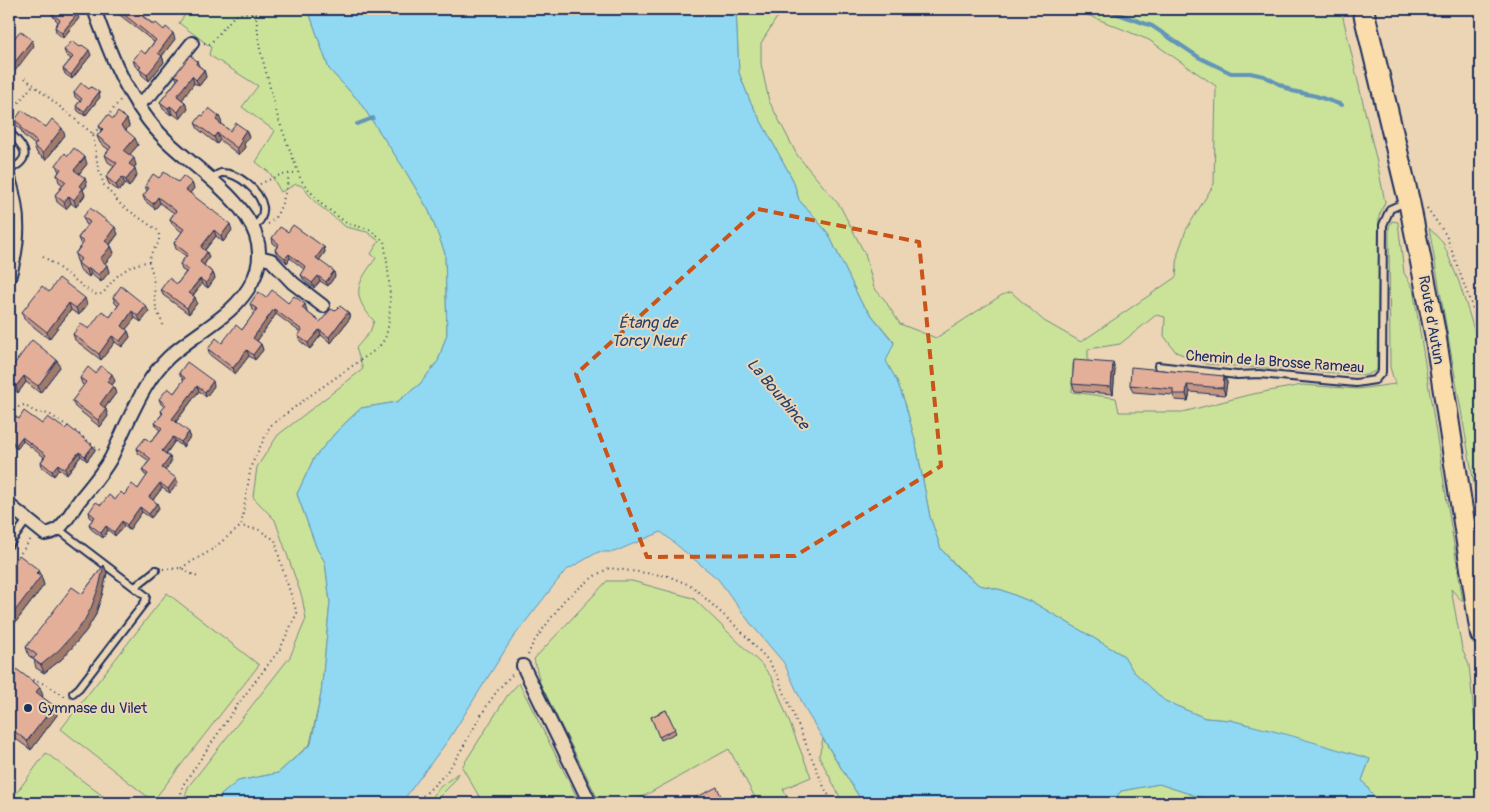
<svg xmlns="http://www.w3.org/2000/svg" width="1490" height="812" viewBox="0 0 1490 812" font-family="Pangolin,sans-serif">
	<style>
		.green { fill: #cbe399; stroke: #73897c }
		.water { fill: #91d9f2; stroke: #6295b7 }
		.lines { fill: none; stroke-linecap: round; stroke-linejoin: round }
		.stream { stroke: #6295b7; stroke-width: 4 }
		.lane-casing { stroke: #1b2f5e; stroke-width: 10 }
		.street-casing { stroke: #1b2f5e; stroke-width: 16 }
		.primary-casing { stroke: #1b2f5e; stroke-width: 24 }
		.path { stroke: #1b2f5e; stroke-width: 2; stroke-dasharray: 1 4; stroke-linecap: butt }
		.lane { stroke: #ebd5b4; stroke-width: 6 }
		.street { stroke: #ebd5b4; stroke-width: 12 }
		.primary { stroke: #fbddab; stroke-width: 20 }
		.wall { fill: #c49684; stroke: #1b2f5e }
		.shaded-wall { fill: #a07a6b; stroke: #1b2f5e }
		.building { fill: #e4af99; stroke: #1b2f5e }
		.marked { fill: none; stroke: #c95318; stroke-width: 4; stroke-dasharray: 10 6; stroke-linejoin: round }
		.poi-dot { fill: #1b2f5e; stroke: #ebd5b4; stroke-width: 2 }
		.labels { text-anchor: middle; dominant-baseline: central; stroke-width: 4; stroke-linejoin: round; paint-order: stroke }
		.street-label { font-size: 15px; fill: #1b2f5e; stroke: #ebd5b4 }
		.poi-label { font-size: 15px; fill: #1b2f5e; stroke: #ebd5b4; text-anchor: start }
		.water-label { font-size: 16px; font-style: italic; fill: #27406d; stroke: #ebd5b4 }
	</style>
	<rect width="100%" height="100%" fill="#ebd5b4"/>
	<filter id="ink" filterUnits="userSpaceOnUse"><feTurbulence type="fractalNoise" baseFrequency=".02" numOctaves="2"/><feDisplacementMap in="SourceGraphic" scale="10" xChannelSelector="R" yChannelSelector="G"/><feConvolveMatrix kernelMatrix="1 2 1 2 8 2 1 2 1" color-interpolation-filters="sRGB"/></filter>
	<g filter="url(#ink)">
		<!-- green -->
		<path class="green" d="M189,9H308L329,69L359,101L403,167L429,211L445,253L447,334L438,361L420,384L397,402L361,408L337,431L314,458L297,494L317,549L325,562L330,602L321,694L310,744L278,773L238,781L221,795L219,803H183L188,787L290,657L306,619L302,597L275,520L253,497L257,467L278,435L363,369L356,348L370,332L374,321C350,294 357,284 376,258L371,254L379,241L367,232L346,227L316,203L302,186L296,184L281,192L270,173L256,162L275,131L242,107L258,86L209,55L211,47L179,23Z
			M736,9H788L776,19L761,43V64L769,101L797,155L840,206L865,254L874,288L884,299L900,324L936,338L1002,295L1011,292L1044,321L1081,342L1176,277L1178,253L1186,230L1214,184L1216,86L1149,40L1073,9H1341L1378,167L1385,202L1379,216L1377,370L1367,375L1206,364L1176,352L1164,336L1165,317L1156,315L1120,344L1088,349V365L1073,363L1072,392L1116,398L1119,412H1183L1248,395L1302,385L1358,389L1395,384L1390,367L1389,227L1392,221L1398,222L1404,273L1413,288L1463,602L1451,589L1462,649L1469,665L1481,783V803H1378L1362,780L1370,759L1230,720L1205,718L1165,701L1133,671L1124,656L1036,604L1002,590L979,585L957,566L941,549L930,517L916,444L905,403L897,381L885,360L894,342L861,302L828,233L799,200L793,180L750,101L739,73Z
			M1429,228L1443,243L1459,282L1481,352V524Z
			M607,581H632L693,598L762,665L772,678L811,777L783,789L790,803H758L729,749L631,803H600L540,683L534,659Z
			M167,593L259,665L153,801L61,729Z
			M519,683L580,803H483L462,767L507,696Z
			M823,739L863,803H843L819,756Z
			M46,753L112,803H9Z
			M458,773L452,784L433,803H426L440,787Z
			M1159,784L1218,803H1112L1121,791Z"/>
		<!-- water -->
		<path class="water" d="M308,9H736L739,73L750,101L793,180L799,200L828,233L861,302L894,343L886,361L897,381L905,403L916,444L930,517L941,549L957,567L979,585L1002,590L1036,604L1124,656L1133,671L1165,701L1205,718L1230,720L1289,735L1370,759L1362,780L1378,803H1218L1159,784L1121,791L1112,803H863L806,711L784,663L751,624L718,579L661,532L614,552H598L565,571L512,639L449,739L401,803H219L221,795L238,781L278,773L311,744L321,694L330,602L325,562L317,549L297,494L314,458L337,431L361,408L397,402L420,384L438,361L447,334L445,253L429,211L403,167L359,101L329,69Z"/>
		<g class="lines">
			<!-- stream -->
			<path class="stream" d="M1104,9L1152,26L1200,58L1231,73H1250L1264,76L1292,91L1316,96L1342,105
				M357,124L373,118"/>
			<defs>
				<path id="lane" d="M9,132C25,147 34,158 9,170
					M211,179C214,177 217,174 221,173C238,172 260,191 263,207C264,216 259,223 253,228
					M1158,366L1237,375L1259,374L1356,383L1375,380L1382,372L1383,225L1390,209L1406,202
					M58,529L146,596L145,602L79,688L73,693
					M9,545L27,520
					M135,587L156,570"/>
				<path id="street" d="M137,105L151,94L192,43
					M9,178C20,214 20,241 9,278
					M259,257L271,260L293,283L323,306
					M9,505L45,534C50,533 55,532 59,528C67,521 73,509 79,501C90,487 102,474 111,458C117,446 122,433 128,421C139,398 150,375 169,357C196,332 235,316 252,282C284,221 202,176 166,140C158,132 150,123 144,114C121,83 107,45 94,9
					M523,666L590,803"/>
				<path id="primary" d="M1363,9L1409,201L1435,333L1481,634"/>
			</defs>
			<!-- lane casing -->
			<use href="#lane" class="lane-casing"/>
			<!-- street casing -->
			<use href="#street" class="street-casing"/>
			<!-- primary casing -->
			<use href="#primary" class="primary-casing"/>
			<!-- path -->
			<path class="path" d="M204,43L210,44L234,16L244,13L256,14
				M25,78L93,134L98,167L104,185L121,205L157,230L159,235V242L150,255L149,262L153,275L156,308L163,325
				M9,114L33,85
				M107,117L121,99
				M93,134L100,127
				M260,184L277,176L298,172
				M1427,208L1446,235L1481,331
				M268,224C281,217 287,188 289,174
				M43,256L92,293L98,295C105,293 106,289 110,284C118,273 135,262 149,262
				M9,407L13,409L24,405L35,412L49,414L69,427
				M75,431L101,451
				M181,568L210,551L241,526L251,466L270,426L308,397L378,348C381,344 385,340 386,335C394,310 388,266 384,241L369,229L348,224L320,203L301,180L278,118L260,49L255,9
				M9,569L31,539
				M163,569L181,568L199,578
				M528,655L533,643L565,599L596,575L609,568L668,576L692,586L741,631L766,658L776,673L824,787L833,803
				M28,678L47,685L66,697
				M179,803L183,785L238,704L280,649L297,613L281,564L275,540L259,530L241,526
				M416,803C426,792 439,782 448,770C471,739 484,700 513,674"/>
			<!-- lane -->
			<use href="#lane" class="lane"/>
			<!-- street -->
			<use href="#street" class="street"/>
			<!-- primary -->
			<use href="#primary" class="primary"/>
		</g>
		<!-- wall -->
		<path class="wall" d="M115,9H139L137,11L154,25L175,39L162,56L164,62L149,81L142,75L140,70L135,66L133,60L145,54L154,42L116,12Z
			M52,14L79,18L63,38L56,32L55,27L58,22L54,18Z
			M80,47L91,55L72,79L65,74L63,69L71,59L66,55L64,50Z
			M197,61L199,66L204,70L206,77L199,86L194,83L182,100L185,102L188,109L180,119L172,113L171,115L163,109L160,102L177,80L175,75Z
			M74,92L100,97L85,116L78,111L76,106L80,101L75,97Z
			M203,116L222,123L221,124L230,131L249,137L244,144L245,147L239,155L220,140L217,144L198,129L195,123Z
			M127,119L129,126L126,130L138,145L129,155L136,165L134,168L137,175L129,187L125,184L119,191L109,184L106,177L114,166L108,162L105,155L109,150L100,143L97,136L101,131L99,126Z
			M15,120L46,127L65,135L46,160L37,153L34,146L35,145L23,135L21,130L17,127Z
			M68,156L87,164L79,174L87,185L83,190L85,195L76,207L71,203L66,209L57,202L55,195L63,185L59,182L57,175L59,172L56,165Z
			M159,178L178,182L192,183L194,188L190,193L232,230L223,242L216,236L205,250L209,257L204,265L213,273L215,278L208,288L202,284L196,291L193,296L197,303L189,314L163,295L161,289L177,284L186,272L182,270L180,264L186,256L176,249L174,243L182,232L172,224L170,219L174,213L160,203L155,209L145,201L143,196L147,191L145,186Z
			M83,217L118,234L110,245L111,246L114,253L105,263L109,272L101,282L91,274L89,277L80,270L78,263V262L77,261L75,254L81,245L78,238L87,225L86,224Z
			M288,232L324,247L325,252L319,260L335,276L328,286L320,281L314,288L303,279L301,275L305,270L290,258L287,263L277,254L275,250L277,246L273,243L272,238Z
			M49,292L87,305L79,315L71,310L49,339L24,319L22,312Z
			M113,297L149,312L141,322L135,318L126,329L128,331L130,337L122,347L115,342L101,360L75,340L73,334L89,329L110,317L118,306L115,303Z
			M266,298L288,303L307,310L306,311L320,322L335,311L348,312L350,318L331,343L321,335L310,349L300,341L298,336L300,332L276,314L257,341L261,344L263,350L255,360L249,356L235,374L210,355L208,349L222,343L242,330L255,312L252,309L250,304Z
			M9,364L12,367H60L40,393L26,382L18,393L9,386Z
			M1115,370L1113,394L1075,391L1072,384Z
			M95,373L115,381L112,385L116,393L105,408L108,416L100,427L75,407L72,401L84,386L82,384L80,378Z
			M179,373L214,386L206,397L199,391L176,422L190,437L183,447L175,441L166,454L170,457L171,462L165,470L178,483L170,493L162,488L153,500L159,508L151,518L142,512L129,530L124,526L115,536L108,530L103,538L91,529L89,524L93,519L90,517L89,512L101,505L115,500L124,495L138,489L147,476L144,474L142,470L149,461L138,453L137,448L151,442L160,430L157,428L155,423L162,414L161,411L165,407L161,404L159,399L174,393L184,380L181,377Z
			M1224,376L1227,382L1225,395L1190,392L1188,401L1175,400L1173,395L1133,392L1130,385Z
			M9,417L65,429L93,446L95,450L87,461L81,456L67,474L59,469L54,476L42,467L41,462L44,457L23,441L17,449L9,443Z
			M104,565L107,573L102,595L95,616L86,631L63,658L44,673L36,668L34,659L29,656L26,647L82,594Z
			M9,570H39L44,585L12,627L10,626L9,628Z
			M9,676L43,696L42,697L54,706L57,715L31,750L9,734Z
			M666,710L676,733L661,740L651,717Z
			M9,793L11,795L13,802L9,803Z"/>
		<!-- shaded-wall -->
		<path class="shaded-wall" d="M77,14L79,18L63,38L62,33Z
			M173,33L175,39L162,56L164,62L149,81L147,75L158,53Z
			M32,40L34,46L9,79V70Z
			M89,50L91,55L72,79L71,75Z
			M204,70L206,77L199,86L196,80Z
			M192,76L194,83L180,103L177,96Z
			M99,92L100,97L85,116L84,112Z
			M185,102L188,109L180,119L178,112Z
			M170,106L172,113L171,115L168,108Z
			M219,116L222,123L218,127L216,120Z
			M127,119L129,126L124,133L121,126Z
			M62,128L65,135L46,160L43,153Z
			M246,130L249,137L244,144L245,147L239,155L237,148L240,139Z
			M217,133L220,140L217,144L214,137Z
			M135,138L138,145L127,158L124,151Z
			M85,157L87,164L76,177L74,170Z
			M134,158L136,165L132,171L129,164Z
			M135,168L137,175L129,187L126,180Z
			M122,177L125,184L119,191L116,185Z
			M85,178L87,185L83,190L85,195L76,207L74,200L79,186Z
			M192,183L194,188L188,196L186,190Z
			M69,196L71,203L66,209L64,202Z
			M158,197L160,203L155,209L153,204Z
			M230,224L232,230L223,242L221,236Z
			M115,227L118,234L107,248L105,241Z
			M214,230L216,236L203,252L201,247Z
			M111,246L114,253L103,266L100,259Z
			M324,247L325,252L318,262L316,258Z
			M207,252L209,257L202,268L200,262Z
			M289,254L290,258L287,263L285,258Z
			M107,265L109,272L101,282L99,275Z
			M89,268L91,274L89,277L87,270Z
			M334,271L335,276L328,286L326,282Z
			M213,273L215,278L208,288L206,283Z
			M318,276L320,281L314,288L312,283Z
			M200,279L202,284L191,298L189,293Z
			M195,297L197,303L189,314L187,308Z
			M85,298L87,305L79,315L76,308Z
			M69,303L71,310L49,339L47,332Z
			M305,304L307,310L304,314L302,308Z
			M146,306L149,312L141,322L138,316Z
			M274,309L276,314L255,344L253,338Z
			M132,311L135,318L124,332L122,326Z
			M348,312L350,318L331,343L329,337Z
			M319,330L321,335L310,349L308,343Z
			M128,331L130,337L122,347L120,341Z
			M112,336L115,342L101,360L99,354Z
			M261,344L263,350L255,360L253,355Z
			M247,350L249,356L235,374L233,368Z
			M57,360L60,367L40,393L38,386Z
			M1113,363L1115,370L1113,394L1111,387Z
			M112,374L115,381L110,388L107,382Z
			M24,376L26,382L18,393L16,386Z
			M1224,376L1227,382L1225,395L1223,388Z
			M213,381L214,386L206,397L205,392Z
			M1187,385L1190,392L1188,401L1186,394Z
			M113,386L116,393L102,411L100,404Z
			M197,386L199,391L174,424L172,419Z
			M106,409L108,416L100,427L98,420Z
			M189,432L190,437L183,447L181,442Z
			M22,437L23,441L17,449L16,445Z
			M173,437L175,441L164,456L162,451Z
			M93,446L95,450L87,461L85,456Z
			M79,452L81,456L67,474L65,469Z
			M170,457L171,462L164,472L162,468Z
			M58,464L59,469L54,476L52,471Z
			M176,478L178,483L170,493L168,489Z
			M160,483L162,488L151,502L149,497Z
			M157,503L159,508L151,518L149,514Z
			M140,507L142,512L129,530L127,525Z
			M122,521L124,526L115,536L114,532Z
			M106,526L108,530L103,538L101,533Z
			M104,565L107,573L102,595L95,616L86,631L63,658L44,673L41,665Z
			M39,570L44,585L12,627L9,619Z
			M40,687L43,696L39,701L36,692Z
			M54,706L57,715L31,750L27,741Z
			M9,782L11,789L9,792Z"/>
		<!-- building -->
		<path class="building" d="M56,9H66L68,10L69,9H71L77,14L62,33L55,27L60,20L52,14Z
			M117,9H133L154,25L156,23L164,30L166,27L173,33L158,53L162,56L147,75L139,69L141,67L133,60L141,50L145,54L156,40Z
			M20,31L32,40L9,70V45Z
			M72,41L80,47L82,45L89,50L71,75L63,69L73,57L64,50Z
			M190,55L197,61L196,64L204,70L196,80L192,76L177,96L185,102L178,112L170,106L168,108L160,102L179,78L175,75Z
			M81,83L89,89L91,87L99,92L84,112L76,106L82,99L74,92Z
			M209,108L219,116L216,120L230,131L236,123L246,130L240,139L242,140L237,148L217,133L214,137L195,123L201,115L203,116Z
			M22,110L46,127L52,119L62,128L43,153L34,146L37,142L21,128L22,126L15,120Z
			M118,112L127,119L121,126L135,138L124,151L134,158L129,164L135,168L126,180L122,177L116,185L106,177L117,163L105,155L111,147L97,136L103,129L99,126L108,115L113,119Z
			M74,148L85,157L74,170L85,178L79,186L83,188L74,200L69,196L64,202L55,195L66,182L57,175L61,169L56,165L65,153L68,156Z
			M164,172L178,182L183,176L192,183L186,190L230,224L221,236L214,230L201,247L207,252L200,262L213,273L206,283L200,279L194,286L189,293L195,297L187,308L161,289L169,278L177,284L188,270L180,264L188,254L174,243L184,229L170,219L176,211L158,197L153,204L143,196L149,188L145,186L153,174L159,178Z
			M90,208L115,227L105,241L111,246L100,259L107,265L99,275L89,268L87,270L78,263L81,259L75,254L84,242L78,238L90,222L83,217Z
			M293,225L324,247L316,258L334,271L326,282L318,276L312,283L301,275L306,267L289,254L285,258L275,250L279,244L272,238L280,227L288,232Z
			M59,278L85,298L76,308L69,303L47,332L22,312L42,286L49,292Z
			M121,286L146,306L138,316L132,311L122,326L128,331L120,341L112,336L99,354L73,334L81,324L89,329L102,311L110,317L120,303L113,297Z
			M272,290L288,303L294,296L305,304L302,308L320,322L331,309L335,311L340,306L348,312L329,337L319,330L308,343L298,336L302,330L274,309L253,338L261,344L253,355L247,350L233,368L208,349L216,338L222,343L236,325L242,330L257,309L250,304L258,292L266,298Z
			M32,340L57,360L38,386L24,376L16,386L9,381V364L12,367Z
			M1074,360L1113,363L1111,387L1072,384Z
			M187,362L213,381L205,392L197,386L172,419L189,432L181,442L173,437L162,451L170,457L162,468L176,478L168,489L160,483L149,497L157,503L149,514L140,507L127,525L122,521L114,532L106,526L101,533L89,524L95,517L89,512L96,502L101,505L109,495L115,500L121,492L124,495L132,484L138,489L148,474L142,470L151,459L137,448L145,438L151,442L162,428L155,423L163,413L161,411L166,405L159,399L168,388L174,393L185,378L179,373Z
			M101,366L112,374L107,382L113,386L100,404L106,409L98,420L72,401L86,382L80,378L88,367L95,373Z
			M1131,367L1224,376L1223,388L1187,385L1186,394H1173V389L1130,385Z
			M24,411L42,424L48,417L65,429L68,426L93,446L85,456L79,452L65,469L58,464L52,471L41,462L46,455L22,437L16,445L9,439V432L10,430H9V417L11,413L19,419Z
			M19,555L39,570L36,573L41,576L9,619V570Z
			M104,565L99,587L91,608L83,623L59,650L41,665L33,659L37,655L26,647L72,587L82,594Z
			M15,668L40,687L36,692L54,706L27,741L9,727V676Z
			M666,710L675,729L659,737L651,717Z
			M717,787L724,803H695L693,799Z"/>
	</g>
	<!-- marked area -->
	<path class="marked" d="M758,209L919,242L941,466L795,556L647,557L576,374Z"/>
	<!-- markers -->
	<circle class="poi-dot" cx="28" cy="708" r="5"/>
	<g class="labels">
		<!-- street labels -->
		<g class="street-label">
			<text transform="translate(1431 320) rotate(80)">Route d'Autun</text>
			<text transform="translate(1275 362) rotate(4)">Chemin de la Brosse Rameau</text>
		</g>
		<!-- poi labels -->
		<g class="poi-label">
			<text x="38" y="708">Gymnase du Vilet</text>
		</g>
		<!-- water labels -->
		<g class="water-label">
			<text x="648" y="323">Étang de<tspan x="648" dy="18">Torcy Neuf</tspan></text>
			<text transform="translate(778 394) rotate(50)">La Bourbince</text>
		</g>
	</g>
	<!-- margin -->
	<rect width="1490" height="812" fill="none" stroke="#ebd5b4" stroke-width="30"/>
	<rect x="15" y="15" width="1460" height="782" fill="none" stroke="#1b2f5e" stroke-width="2" filter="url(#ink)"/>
</svg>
